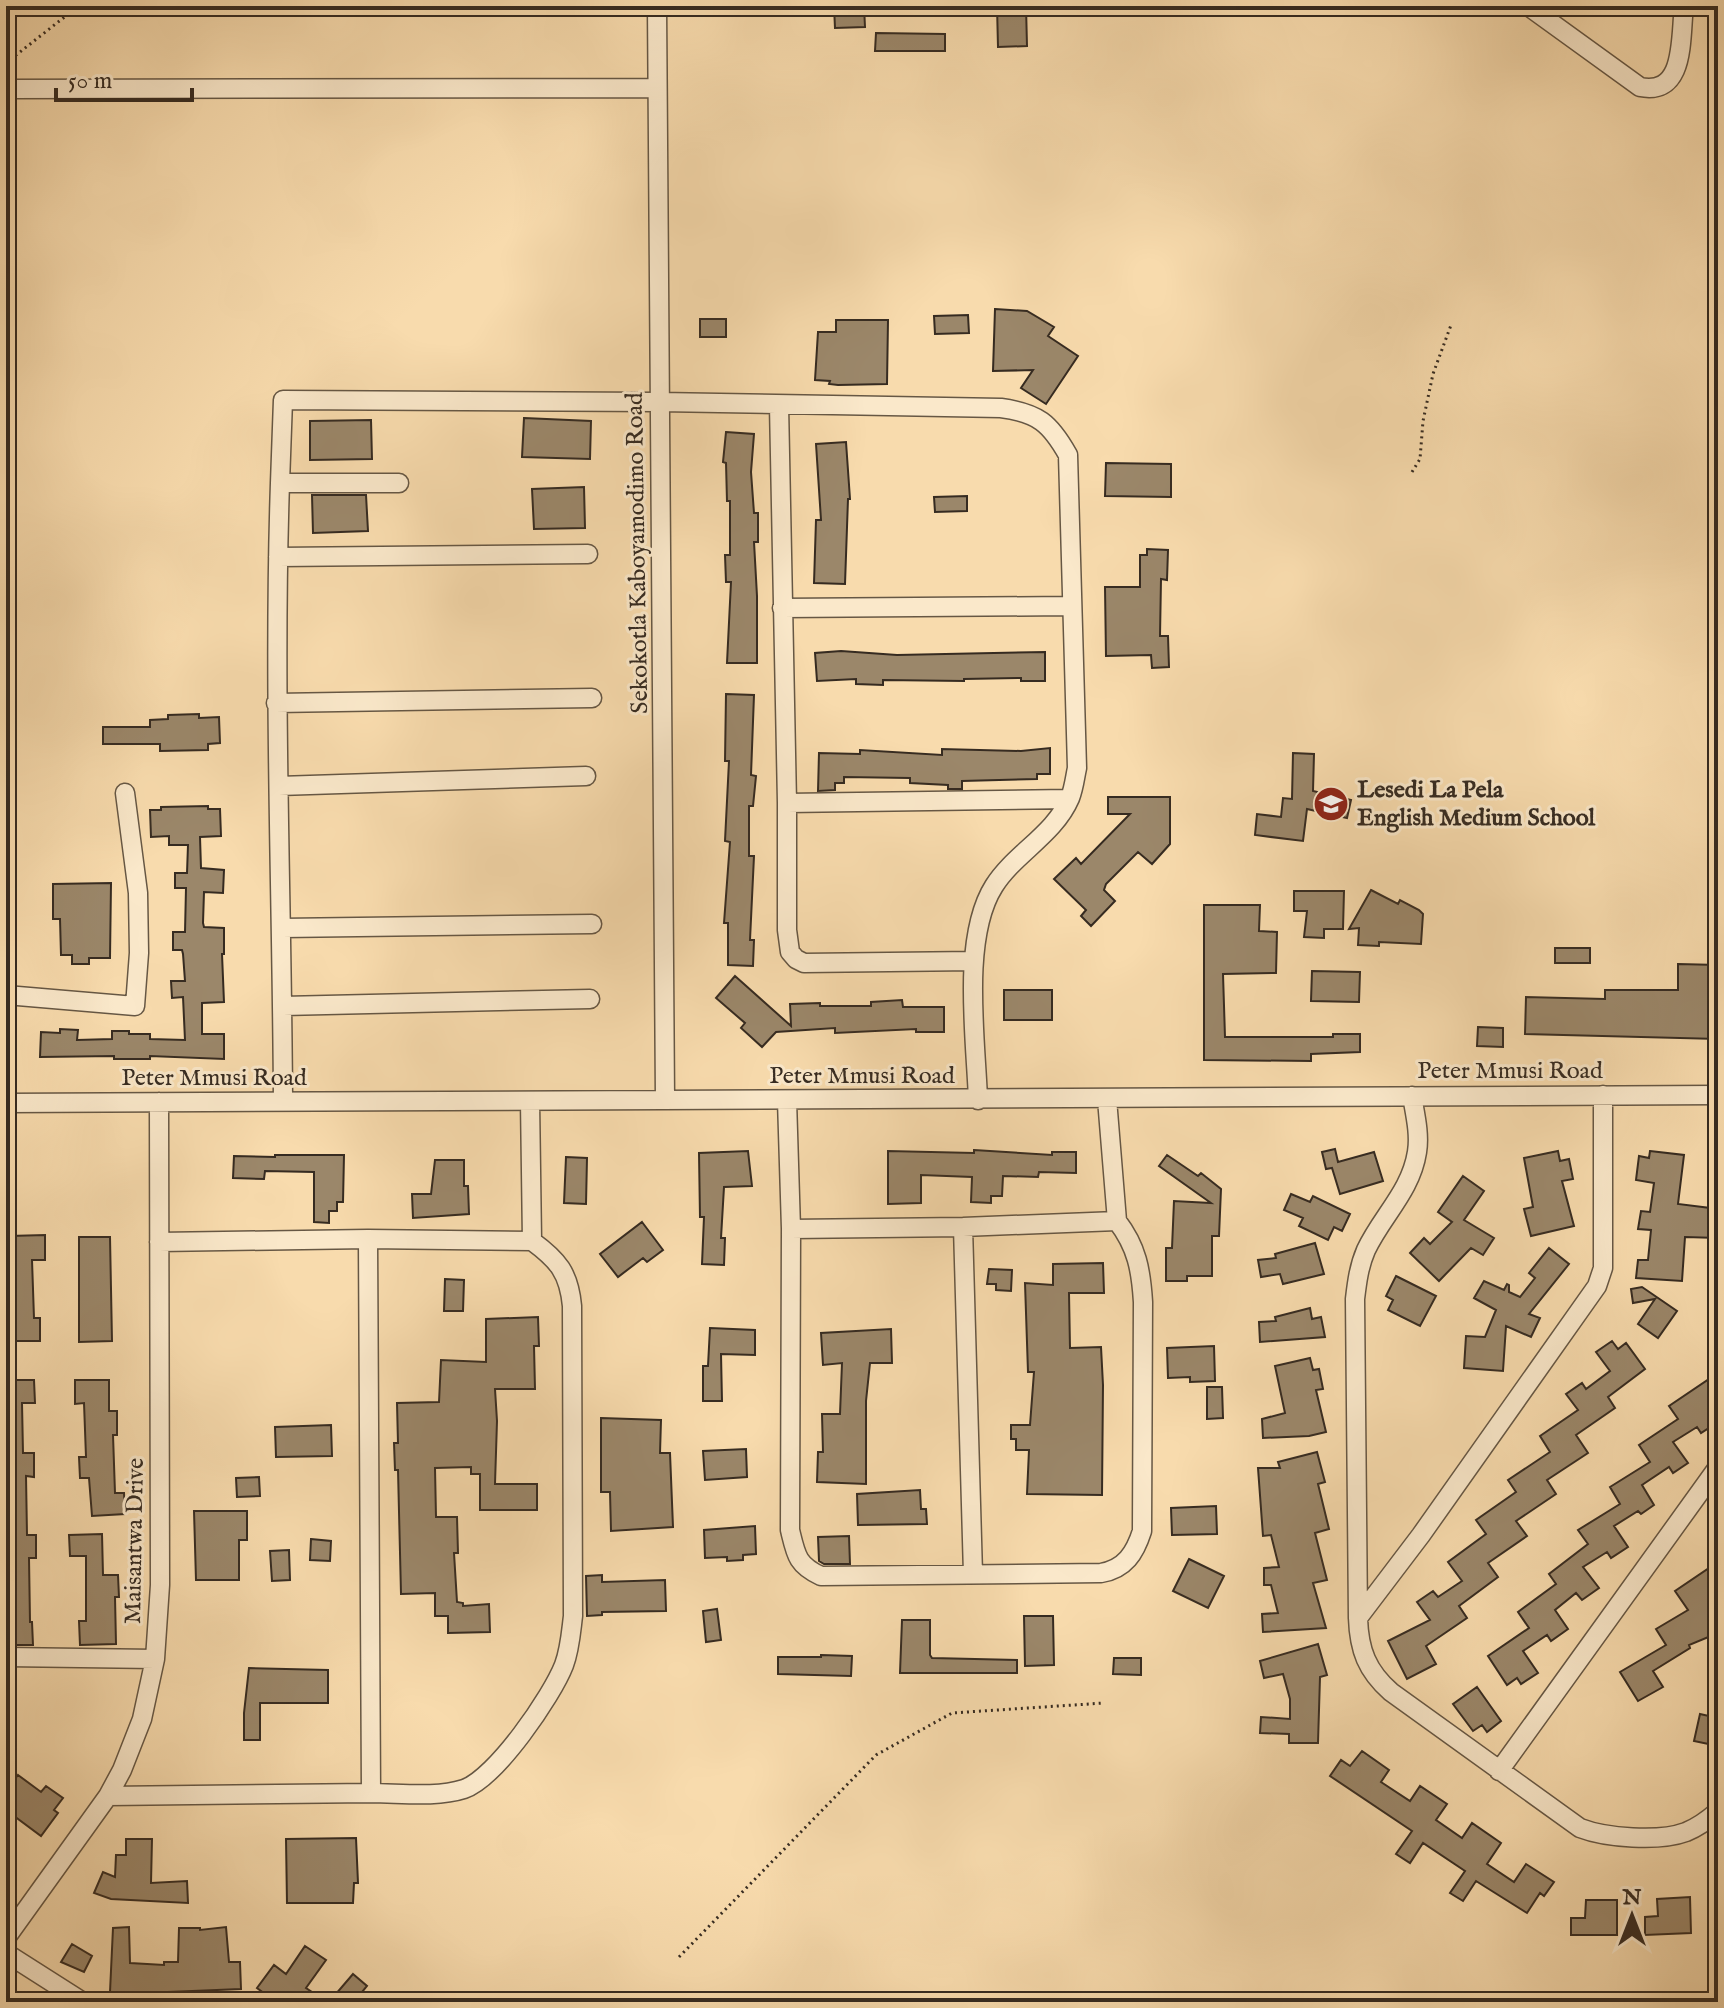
<svg xmlns="http://www.w3.org/2000/svg" width="1724" height="2008" viewBox="0 0 1724 2008" font-family="'IM FELL English',serif">
	<style>
		.building { fill: #9b876a; stroke: #362b21; stroke-width: 2 }
		.lines { fill: none; stroke-linecap: round; stroke-linejoin: round }
		.minor-casing { stroke: #665744; stroke-width: 21 }
		.path { stroke: #362b21; stroke-width: 3; stroke-dasharray: 2 4; stroke-linecap: butt }
		.minor { stroke: #fae8ca; stroke-width: 18 }
		.labels { text-anchor: middle; dominant-baseline: central; stroke-width: 6; stroke-linejoin: round; paint-order: stroke }
		.street-label { font-size: 24px; fill: #362b21; stroke: #fae8ca }
		.poi-label { font-size: 24px; font-weight: bold; fill: #362b21; stroke: #fae8ca; text-anchor: start }
	</style>
	<rect width="100%" height="100%" fill="#f8dbad"/>
	<filter id="stains"><feTurbulence type="fractalNoise" baseFrequency=".0025" numOctaves="4"/><feColorMatrix values="0 0 0 0 .2 0 0 0 0 .09 0 0 0 0 .02 0 0 0 .5 -.17"/></filter>
	<radialGradient id="worn" r=".72"><stop offset=".6" stop-color="#630" stop-opacity="0"/><stop offset="1" stop-color="#630" stop-opacity=".3"/></radialGradient>
	<!-- building -->
	<path class="building" d="M834,6H864L865,27L835,28Z
		M997,6H1026L1027,46L998,47Z
		M876,33L945,34V51H875Z
		M995,309L1027,311L1054,327L1048,336L1078,356L1046,404L1021,388L1033,370L993,371Z
		M968,315L969,333L935,334L934,316Z
		M700,319H726V337H700Z
		M836,320H888L887,384L838,385L829,384L830,381L815,380L818,332H836Z
		M524,418L591,421L590,459L522,457Z
		M371,420L372,459L310,460V421Z
		M726,432L754,434L751,472L754,513H758V542H754L757,596V663H727L731,582H726L725,555H730V501H727L726,463L723,462Z
		M846,442L850,499H848L845,584L814,583L816,520H821L816,444Z
		M1106,463L1171,464V497L1105,496Z
		M584,487L585,528L534,529L532,489Z
		M312,495H366L368,531L313,533Z
		M967,496V511L935,512L934,497Z
		M1147,549L1168,550L1167,580L1161,579L1160,636H1168L1169,667L1152,668L1151,655L1106,656L1105,587H1140V555H1147Z
		M841,651L897,655L1045,652V681H1021V678L964,679V681L883,680V685L856,684V679L817,681L815,653Z
		M726,694L754,695L751,775L756,776L753,806H749V856H754L750,940H754L753,966L728,965V923H724L730,842L725,841L729,761H725Z
		M199,714V718L219,717L220,743L208,744V750L160,751V744H103V727H150V720L168,719V715Z
		M1050,748V774H1037V779L962,781V789H948V785L910,783V778L844,777V783H835V790L818,791L819,753L860,754V750L942,755V749L1021,751Z
		M1293,753L1314,754L1313,791L1351,800L1347,818L1307,809L1303,841L1255,835L1257,814L1281,817L1283,798L1292,799Z
		M1108,797H1170V844L1152,864L1138,852L1106,884L1104,890L1115,901L1091,926L1081,916L1086,910L1054,879L1076,858L1081,864L1130,814H1108Z
		M208,806V809H220L221,836L200,837L201,868L224,870L223,893L204,892L203,923L204,927L224,928V954H222L224,1002L202,1003V1034H224V1059L150,1056V1059H114V1056L40,1057L41,1032L60,1033V1029L78,1030L77,1040L112,1039V1031H129V1034H150V1039L185,1040L183,997L172,998L171,981H185L183,954L182,950H173V932H185L186,888H175V873H187L188,845H169V836L151,837L150,810H161V807Z
		M111,883L110,958H89V964H72V955H61L60,919H53V884Z
		M1371,890L1398,904L1400,900L1419,910L1423,914L1421,944L1379,942V946L1358,945L1359,928L1349,929Z
		M1294,891H1344L1343,929H1324V938L1304,937L1307,911H1294Z
		M1204,905H1260L1259,931L1277,932L1276,973L1223,974L1225,1037H1333V1034H1360V1052L1311,1054V1061L1204,1060Z
		M1555,948H1590V963H1555Z
		M1678,964L1718,965V1039L1525,1034L1526,997L1605,999V990H1678Z
		M1312,971L1360,972L1359,1002L1311,1001Z
		M735,976L791,1026L790,1004L820,1003V1006H871V1002L902,1000L903,1007H944V1032H916V1029L835,1033V1028L776,1032L762,1047L741,1028L745,1023L716,998Z
		M1004,990H1052V1020H1004Z
		M1478,1027L1503,1028V1047L1477,1046Z
		M1335,1149L1338,1162L1374,1152L1383,1181L1340,1194L1332,1168L1326,1169L1322,1152Z
		M974,1150L1052,1155V1152H1076V1173L1039,1172L1038,1177L1003,1176L1002,1196H991V1203L971,1202L972,1177L921,1175V1203L888,1204V1151L974,1153Z
		M748,1151L752,1186L724,1187L721,1238H725L724,1265L702,1264L704,1217H700L699,1153Z
		M1558,1151L1560,1161L1569,1159L1573,1179L1562,1181L1574,1226L1531,1236L1524,1209L1533,1207L1524,1158Z
		M1650,1151L1684,1155L1678,1204L1718,1209V1238L1685,1237L1682,1281L1636,1278L1638,1260H1648L1651,1230L1638,1229L1641,1211L1650,1212L1654,1183L1636,1180L1639,1156L1649,1158Z
		M275,1155H344L343,1202H337V1211H329V1223L314,1222V1172L265,1171L264,1179L233,1178L234,1156L275,1157Z
		M1167,1155L1198,1176L1201,1173L1221,1189L1219,1236H1212V1276H1187V1281H1166V1248H1172L1174,1201L1211,1203L1159,1166Z
		M566,1157L587,1158L586,1204L564,1203Z
		M435,1160H464V1186H468L469,1214L413,1218L412,1194H431Z
		M1463,1176L1484,1191L1464,1220L1494,1238L1483,1255L1471,1248L1439,1281L1410,1253L1424,1238L1430,1244L1452,1222L1438,1212Z
		M1291,1194L1310,1202L1313,1196L1350,1214L1342,1231L1334,1227L1328,1240L1299,1226L1303,1218L1284,1210Z
		M642,1222L663,1250L647,1262L643,1258L618,1277L600,1254Z
		M45,1235V1260H32L34,1318H40V1341H6L9,1236Z
		M79,1237H110L112,1341L79,1342Z
		M1315,1243L1324,1274L1283,1284L1280,1274L1261,1277L1258,1260L1276,1258L1275,1254Z
		M1549,1248L1569,1264L1529,1314L1540,1318L1531,1337L1506,1326L1503,1371L1464,1368L1466,1336L1485,1337L1496,1310L1474,1298L1484,1281L1504,1290L1507,1284L1509,1285V1292L1520,1297L1535,1278L1529,1273Z
		M1103,1263L1104,1293H1069L1070,1348L1101,1347L1103,1385L1102,1495L1027,1494L1029,1450H1016V1439H1011V1425H1030L1034,1372H1028L1025,1283L1053,1285V1264Z
		M989,1269L1012,1270L1011,1291L996,1290V1284H987Z
		M1396,1276L1436,1296L1420,1326L1388,1310L1393,1300L1386,1296Z
		M445,1279L464,1280L463,1311H444Z
		M1642,1287L1677,1311L1658,1338L1638,1324L1655,1299L1633,1303L1631,1289Z
		M1310,1308L1312,1319L1321,1317L1325,1337L1260,1342L1259,1322L1276,1321L1275,1317Z
		M538,1317L539,1346H534L535,1389H495L497,1421L495,1484H537V1510H480V1474H471V1467L435,1468L436,1517H457L458,1553H454L457,1602L463,1603V1606L489,1604L490,1632L448,1633V1616H435V1593L401,1594L398,1470H395L394,1443H398L397,1403L439,1402L441,1360L486,1362V1319Z
		M710,1328L755,1330V1355L721,1354L722,1401H703V1366H708Z
		M891,1329L892,1363H870L866,1401V1484L817,1482L818,1452H823L822,1414H840L842,1363L823,1365L821,1333Z
		M1612,1341L1618,1349L1626,1343L1645,1369L1608,1397L1615,1408L1576,1435L1588,1453L1547,1480L1556,1494L1516,1521L1527,1536L1488,1563L1498,1577L1459,1606L1467,1618L1426,1646L1436,1664L1407,1679L1388,1641L1430,1620L1417,1602L1433,1591L1438,1597L1462,1581L1448,1562L1486,1534L1476,1520L1516,1492L1508,1480L1550,1452L1540,1436L1578,1410L1566,1394L1582,1383L1586,1389L1610,1371L1596,1352Z
		M1214,1346L1215,1381L1190,1382V1377L1168,1378L1167,1348Z
		M1310,1358L1313,1370L1319,1369L1323,1389L1316,1390L1326,1432L1309,1436L1263,1438L1262,1419L1285,1413L1275,1366Z
		M1718,1373V1422L1701,1433L1697,1427L1673,1442L1688,1463L1673,1473L1669,1467L1642,1485L1654,1505L1641,1514L1638,1511L1614,1526L1628,1547L1611,1558L1607,1552L1583,1567L1599,1588L1582,1600L1576,1593L1555,1610L1568,1629L1551,1641L1547,1635L1523,1651L1538,1673L1521,1684L1517,1678L1507,1685L1488,1656L1529,1628L1518,1612L1556,1584L1549,1574L1588,1544L1578,1530L1620,1504L1610,1487L1650,1462L1639,1445L1678,1419L1669,1406Z
		M6,1380H34L35,1403H22L23,1453H34V1477L26,1476L27,1535H36V1558H29L30,1622H32L33,1645H6Z
		M75,1380H109V1411H117V1435H113L115,1493H124L125,1514L92,1516L89,1478H80L79,1457H86L84,1403L75,1404Z
		M1207,1387H1222L1223,1418L1207,1419Z
		M601,1418L661,1420L660,1453H670L673,1527L611,1531L610,1492H601Z
		M331,1425L332,1456L276,1457L275,1427Z
		M746,1449L747,1477L705,1480L703,1451Z
		M1317,1452L1325,1482L1318,1484L1329,1529L1315,1533L1327,1580L1313,1583L1326,1628L1263,1632L1262,1614L1278,1613L1271,1585H1264V1568L1279,1567L1271,1535L1263,1536L1258,1468H1280L1278,1462Z
		M259,1477L260,1496L237,1497L236,1478Z
		M920,1490L921,1509H926L927,1524L858,1525L857,1494Z
		M1216,1506L1217,1534L1172,1535L1171,1508Z
		M194,1511H247V1540H239V1580H196Z
		M755,1526L756,1554L743,1555V1560L727,1561V1557L705,1558L704,1530Z
		M102,1534L103,1575H118L119,1597H115L116,1644L80,1645L79,1621H86V1556H70L69,1535Z
		M849,1536L850,1564H824L819,1561L818,1537Z
		M311,1539L331,1541L330,1561L310,1560Z
		M289,1550L290,1580L272,1581L270,1551Z
		M1189,1559L1224,1576L1208,1608L1173,1591Z
		M1718,1562V1633L1689,1645L1690,1648L1653,1671L1663,1687L1638,1701L1620,1672L1666,1645L1656,1629L1688,1610L1675,1591Z
		M602,1575V1582L665,1580L666,1611L602,1612V1615L587,1616L586,1576Z
		M717,1609L721,1640L706,1642L703,1611Z
		M1024,1616H1053L1054,1665L1025,1666Z
		M902,1620H930V1655L932,1658L1017,1660V1673H900Z
		M1318,1644L1327,1675L1320,1677L1318,1743H1289V1734L1260,1733L1261,1717L1290,1719V1699L1283,1674L1264,1678L1260,1661Z
		M821,1655L852,1656L851,1676L778,1674V1657H821Z
		M1114,1658H1141V1675L1113,1674Z
		M249,1668L328,1670V1703H260V1740H244V1713Z
		M1477,1687L1501,1721L1487,1732L1482,1725L1473,1731L1453,1704Z
		M1700,1714L1718,1718V1746L1694,1741Z
		M1362,1751L1389,1770L1381,1782L1410,1801L1420,1786L1447,1804L1436,1820L1462,1838L1472,1823L1501,1843L1487,1864L1514,1882L1526,1864L1554,1882L1544,1896L1540,1893L1527,1913L1476,1881L1463,1901L1450,1893L1465,1871L1423,1843L1410,1863L1396,1854L1412,1831L1330,1776L1341,1760L1350,1766Z
		M18,1775L41,1792L46,1786L63,1798L54,1810L58,1813L41,1836L6,1810V1790Z
		M356,1838L358,1883H354L353,1903H287L286,1839Z
		M126,1839H152L151,1883L187,1881L188,1903L111,1899L94,1893L103,1872L115,1877L116,1855H126Z
		M1690,1897L1691,1933L1645,1935V1917L1658,1916L1657,1899Z
		M1586,1900H1617V1935H1571V1918H1585Z
		M129,1927L130,1963L164,1965V1962H178L179,1928H200V1930L226,1927L229,1962H240L241,1989L143,1993L110,1992L113,1928Z
		M72,1944L92,1956L84,1972L61,1962Z
		M305,1946L326,1960L306,1988L327,2002H276L257,1988L274,1965L286,1974Z
		M353,1974L367,1986L354,2002H329Z"/>
	<g class="lines">
		<defs>
			<path id="minor" d="M657,6L665,1100
				M1528,6L1640,87C1686,96 1680,38 1684,6
				M6,89L657,88
				M779,405L787,803V930L790,952L796,959L804,963L974,961
				M280,483L283,400L660,402L1001,408C1038,413 1050,423 1068,455L1077,768C1075,777 1074,788 1070,798C1054,835 1015,853 994,886C961,938 976,1040 978,1100
				M278,557L588,554
				M782,608L1071,606
				M276,703L592,698
				M279,786L586,776
				M787,803L1069,799
				M282,928L592,924
				M6,995L135,1006L139,953L138,893L125,793
				M283,1006L590,999
				M1412,1096C1415,1114 1420,1134 1417,1152C1411,1191 1382,1216 1366,1250C1359,1266 1357,1282 1355,1299L1358,1618C1359,1650 1367,1671 1391,1692L1580,1828C1606,1838 1659,1842 1686,1832C1698,1827 1709,1819 1718,1811
				M1107,1099L1117,1221
				M787,1100L791,1229
				M283,1101C282,895 273,689 280,483H399
				M6,1103L1718,1095
				M1117,1221C1137,1247 1141,1270 1143,1302L1142,1531C1135,1553 1125,1569 1101,1573L821,1576C797,1565 796,1555 790,1530L791,1229L963,1227Z
				M963,1227L973,1574
				M159,1242L368,1239L532,1241L530,1101
				M1358,1618L1421,1535L1597,1286L1603,1268V1095
				M6,1657L155,1659
				M1499,1771L1718,1467
				M371,1793C400,1793 436,1798 464,1789C496,1778 552,1696 564,1665C570,1649 571,1632 573,1616L572,1306C569,1273 558,1260 532,1241
				M108,1796L371,1793L368,1239
				M6,1938L108,1796L122,1770L142,1719L155,1659L160,1585L159,1102
				M6,1953L83,2002"/>
		</defs>
		<!-- minor casing -->
		<use href="#minor" class="minor-casing"/>
		<!-- path -->
		<path class="path" d="M6,63L67,15L68,6
			M1412,472L1420,459L1423,421L1433,374L1451,325
			M679,1957L876,1755L952,1713L1104,1703"/>
		<!-- minor -->
		<use href="#minor" class="minor"/>
	</g>
	<!-- icons -->
	<defs>
		<symbol id="school-disc" viewBox="-11 -11 22 22"><circle r="9.5" fill="#8f2418" stroke="#fae8ca"/><path d="M0-5L7-2L0 1L-7-2ZM-4 1L0 2.5L4 1V4Q0 6-4 4Z" fill="#fff"/></symbol>
	</defs>
	<g fill-rule="evenodd">
		<use href="#school-disc" x="1311" y="784" width="40" height="40"/>
	</g>
	<g class="labels">
		<!-- street labels -->
		<g class="street-label">
			<text transform="translate(638 553) rotate(-91)">Sekokotla Kaboyamodimo Road</text>
			<text x="1510" y="1071">Peter Mmusi Road</text>
			<text x="862" y="1076">Peter Mmusi Road</text>
			<text x="214" y="1078">Peter Mmusi Road</text>
			<text transform="translate(135 1541) rotate(-89)">Maisantwa Drive</text>
		</g>
		<!-- poi labels -->
		<g class="poi-label">
			<text x="1357" y="790">Lesedi La Pela<tspan x="1357" dy="28">English Medium School</tspan></text>
		</g>
	</g>
	<!-- margin -->
	<rect width="1724" height="2008" fill="none" stroke="#f8dbad" stroke-width="32"/>
	<rect x="8" y="8" width="1708" height="1992" fill="none" stroke="#362b21" stroke-width="4"/>
	<rect x="16" y="16" width="1692" height="1976" fill="none" stroke="#362b21" stroke-width="2"/>
	<!-- north arrow -->
	<g transform="translate(1632 1916)" stroke="#fae8ca" stroke-width="6" paint-order="stroke">
	<path d="M0-6L14 30L0 20L-14 30Z" fill="#362b21"/>
	<text y="-12" font-size="22" font-weight="bold" text-anchor="middle" fill="#362b21">N</text>
	</g>
	<!-- scale -->
	<path d="M56 88v12h136v-12" fill="none" stroke="#362b21" stroke-width="4"/>
	<text x="68" y="88" font-size="24" fill="#362b21" stroke="#fae8ca" stroke-width="6" paint-order="stroke">50 m</text>
	<rect width="100%" height="100%" filter="url(#stains)"/>
	<rect width="100%" height="100%" fill="url(#worn)"/>
</svg>
